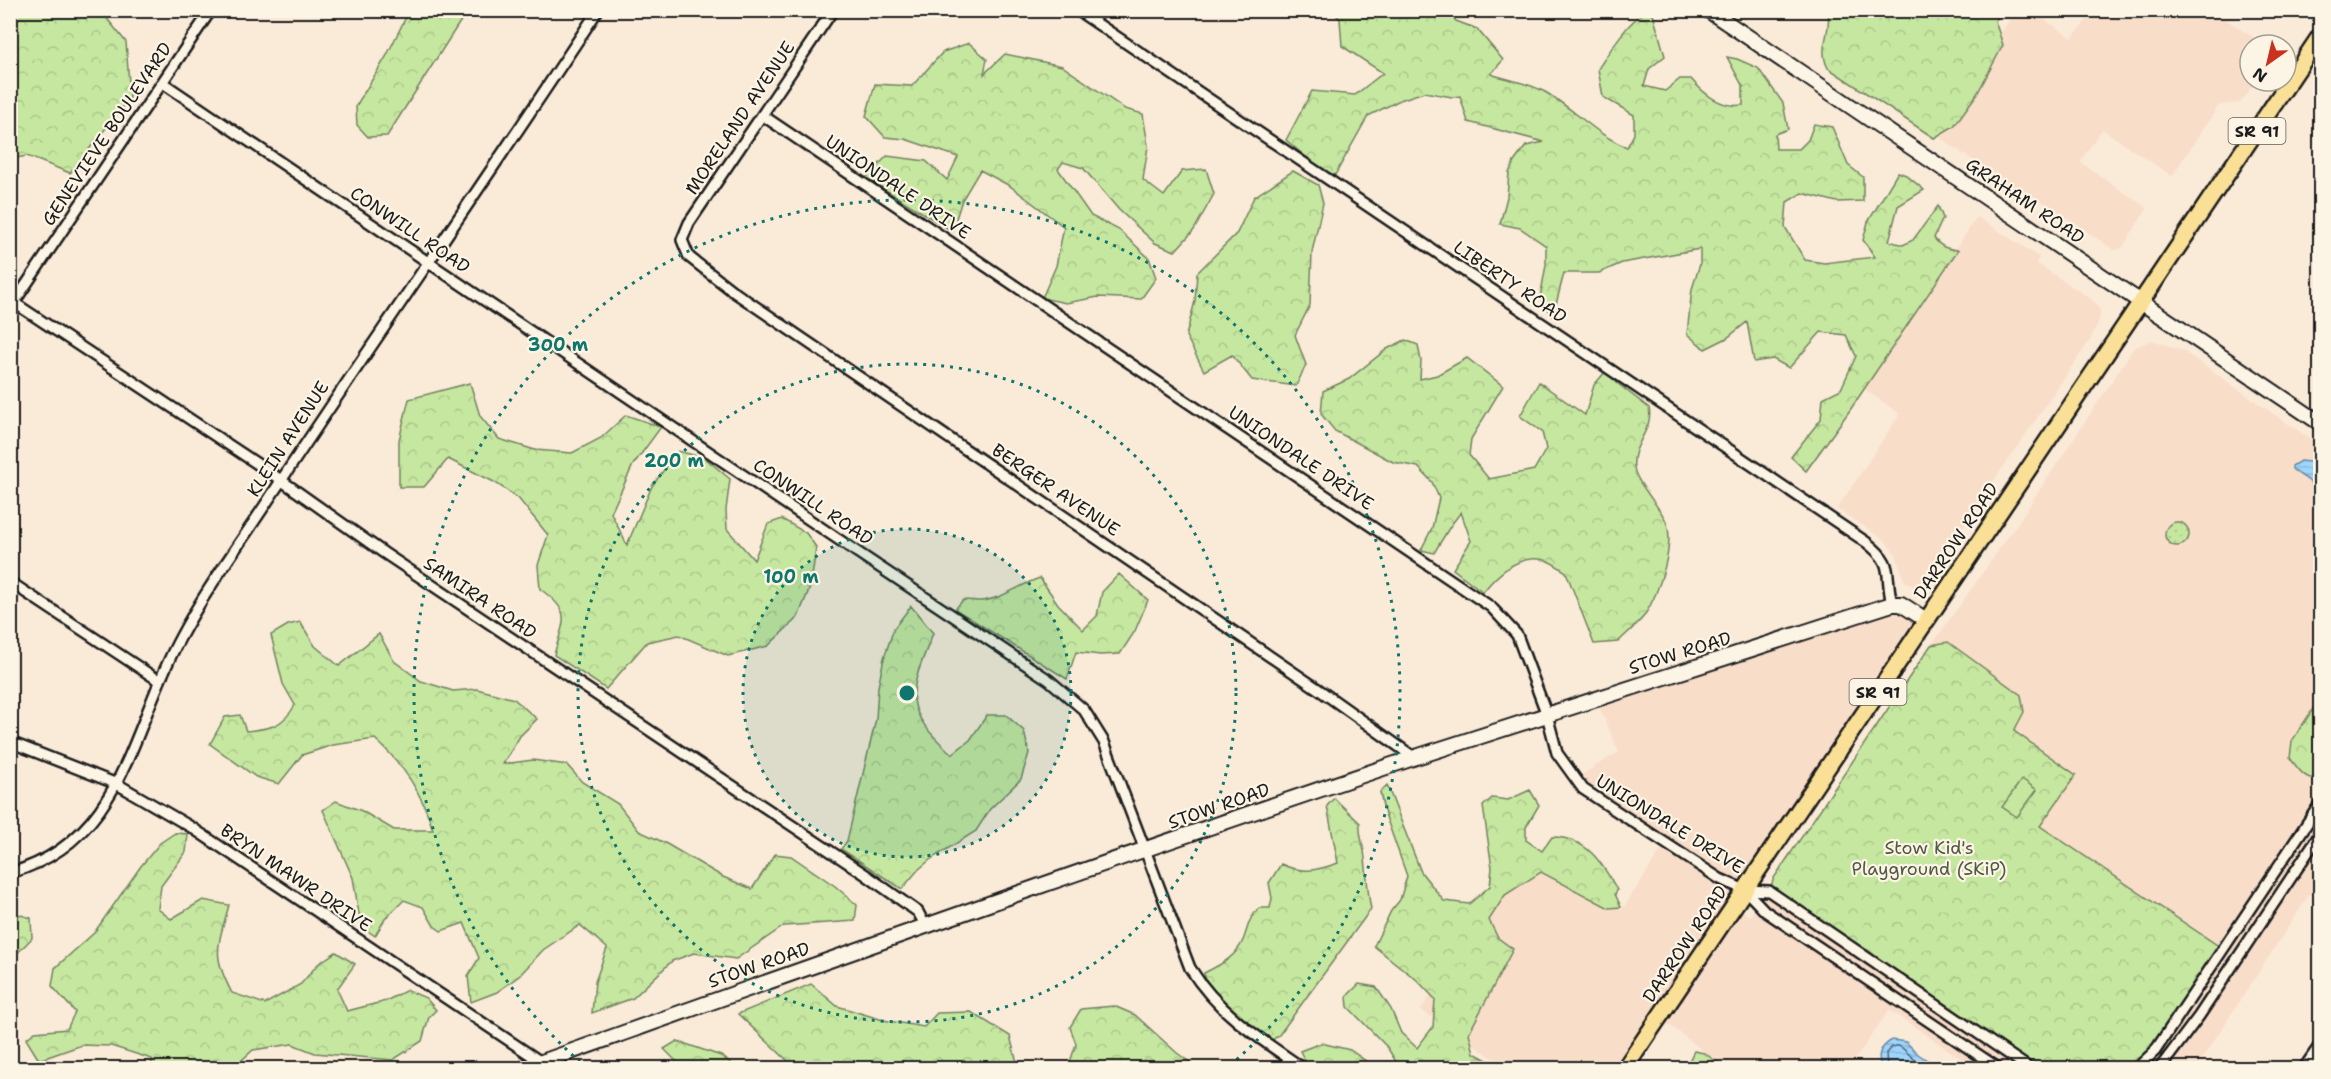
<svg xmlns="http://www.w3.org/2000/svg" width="2331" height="1079" viewBox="0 0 2331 1079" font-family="'Shantell Sans',sans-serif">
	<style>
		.built { fill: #f8ddc9 }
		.forest { fill: url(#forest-crowns); stroke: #71825e; stroke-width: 1.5 }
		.garden { fill: url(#garden-dots); stroke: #71825e; stroke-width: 1.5 }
		.pitch { fill: #c6e7a0; stroke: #71825e; stroke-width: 1.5 }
		.water { fill: url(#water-rules); stroke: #698ba3; stroke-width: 1.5 }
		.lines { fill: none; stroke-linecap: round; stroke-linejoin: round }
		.shore { stroke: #506676; stroke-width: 1.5 }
		.street-casing { stroke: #1c1c1c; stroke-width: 14 }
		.secondary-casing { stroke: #1c1c1c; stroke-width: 18 }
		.primary-casing { stroke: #1c1c1c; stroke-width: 20 }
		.street { stroke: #fcf5e5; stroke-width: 9 }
		.secondary { stroke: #fcf5e5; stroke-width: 14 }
		.primary { stroke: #f9e096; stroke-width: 15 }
		.ring { fill: none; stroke: #0f766e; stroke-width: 3; stroke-dasharray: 3 6 }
		.labels { text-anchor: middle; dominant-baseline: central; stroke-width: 4.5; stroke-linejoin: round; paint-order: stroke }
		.shield { fill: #fcf5e5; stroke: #5f5d58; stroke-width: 1.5 }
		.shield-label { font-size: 16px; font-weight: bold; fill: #1c1c1c }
		.street-label { font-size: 18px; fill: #1c1c1c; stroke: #fcf5e5 }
		.park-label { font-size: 18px; fill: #4f5944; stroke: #fcf5e5 }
		.centre { fill: #0f766e; stroke: #fcf5e5; stroke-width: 3 }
		.ring-label { font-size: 18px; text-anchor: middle; font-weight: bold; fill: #0f766e; stroke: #fcf5e5; stroke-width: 4.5; stroke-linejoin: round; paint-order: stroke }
	</style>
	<defs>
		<pattern id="forest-crowns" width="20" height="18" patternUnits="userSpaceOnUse" patternTransform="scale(1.5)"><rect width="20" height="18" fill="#c6e7a0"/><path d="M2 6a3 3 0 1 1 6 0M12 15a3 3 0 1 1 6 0" fill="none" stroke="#aac689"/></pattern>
		<pattern id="garden-dots" width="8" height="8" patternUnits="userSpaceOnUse" patternTransform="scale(1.5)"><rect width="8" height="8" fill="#c6e7a0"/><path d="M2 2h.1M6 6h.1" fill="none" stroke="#aac689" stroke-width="1.8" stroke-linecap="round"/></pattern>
		<pattern id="water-rules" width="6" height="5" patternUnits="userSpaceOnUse" patternTransform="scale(1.5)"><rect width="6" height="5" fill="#9dd5fd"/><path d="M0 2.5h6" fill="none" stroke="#87b6d8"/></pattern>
	</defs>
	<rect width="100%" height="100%" fill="#faead8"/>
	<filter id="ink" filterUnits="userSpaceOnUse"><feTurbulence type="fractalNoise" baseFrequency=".0167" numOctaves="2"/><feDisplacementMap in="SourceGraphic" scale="12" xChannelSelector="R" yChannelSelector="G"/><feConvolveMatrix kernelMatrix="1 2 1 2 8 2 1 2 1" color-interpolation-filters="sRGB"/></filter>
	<g filter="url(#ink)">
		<!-- built -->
		<path class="built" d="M2015,11H2031L2072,38L2095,11H2213L2265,45H2250V81H2256L2240,103L2219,105L2172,176L2102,129L2080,162L2147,208L2122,248L2114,250L2034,196L2027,197L1939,137Z
			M1977,217L2039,257L2036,263L2094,301L2100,311L2099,320L2090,340L1922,586L1917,589L1904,580L1896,555L1885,540L1837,509L1900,414L1860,386L1889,351Z
			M2152,340L2183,351L2320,446V878L2196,1068H1975L1889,1010L1849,1068H1726L1663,1020L1736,907L1750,916L1933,643L2015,527L2134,348Z
			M1894,605L1921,622L1744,886L1722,876L1585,787L1578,777L1619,752L1597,702Z
			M1666,843L1745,890L1625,1068H1508L1421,1010L1528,846L1622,910Z"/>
		<!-- forest -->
		<path class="forest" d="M11,10L101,11L126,42L130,98L70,173L27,156L11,159Z
			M1447,10L1456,21L1477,29L1503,60L1491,74C1508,80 1530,83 1545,92C1573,108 1597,136 1627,147L1634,134V115L1603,97L1598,69C1608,54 1633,11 1652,11L1665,56L1649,69L1644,86L1665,91L1680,79H1691C1705,95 1721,108 1743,105V87L1727,57L1737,59L1758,68L1783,103L1788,129L1775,134L1776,149H1799L1808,140L1814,124L1832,127L1848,165L1863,177V201L1837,202L1802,193L1787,202L1785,227L1805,260L1824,263L1875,257L1863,240L1868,222L1898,172L1906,175L1924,190L1898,206L1889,241L1903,245L1913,240L1938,206L1943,218L1934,238C1941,247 1946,249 1958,250L1850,410L1806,471L1791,457L1821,419L1823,398L1841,389L1856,356L1846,335L1821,332L1789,368L1773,359L1754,362L1747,322L1727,338L1705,349L1687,334L1692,289L1700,264V249L1622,263L1599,273H1564L1553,316L1540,298L1546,265V246L1520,228L1500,224L1507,197L1509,173L1514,162L1526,146L1544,142L1468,122L1460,96L1452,97L1424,92L1400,100L1368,116L1335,175L1320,169L1286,140L1312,91L1355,95L1383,73L1342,46L1340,19L1332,11Z
			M409,11H467L387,136L368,137L357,125L356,106L386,57Z
			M1828,11H2002L1995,21L2003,45L1977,94L1954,126L1934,138L1828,68C1817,46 1832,35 1828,11Z
			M969,43L987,59L984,74L1005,54L1062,66L1125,109L1143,114L1148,146L1143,180L1164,196L1182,171L1206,169L1214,194L1194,230L1175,251L1155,243L1119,210L1083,168L1063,162L1058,169L1091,216L1119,230L1149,258L1156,278L1141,299L1098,297L1066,303L1042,298L1056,266L1064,227L1010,186L980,170L962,200L952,231L866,178L887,156L926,161L947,180L958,157L905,139L885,137L866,116L875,84L912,86L943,52Z
			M1293,171L1318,185L1323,203L1312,252L1310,305L1295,335L1306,365L1296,386L1252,380L1232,355L1204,371L1186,336L1195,301L1197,273L1237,233L1254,197Z
			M1405,340L1418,345L1421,361L1420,379L1437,375L1467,358L1503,386L1471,439L1469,455L1489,479L1534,470L1546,449L1542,432L1520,416L1539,382L1585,415L1594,385L1606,371L1617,383L1649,408C1654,430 1631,444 1634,468C1636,482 1658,505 1665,519C1677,543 1658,595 1644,616C1637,625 1626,634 1618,642L1594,644L1566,572C1560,568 1552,562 1545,560C1519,554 1497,574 1483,592L1453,569L1471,541L1461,512L1451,525L1434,553L1421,550L1432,528L1439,498L1432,482L1418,467L1393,462L1335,431L1321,414L1323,391L1349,379L1387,349Z
			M470,383L480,416L499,439L535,450L572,453L601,438L626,415L661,427L633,465L611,513L627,545L652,486L678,451L705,458L730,479L726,510L727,529L754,560L768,524L782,519L806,533L816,547L811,585L798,617L768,646L728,656L679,635L647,642L606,689L554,655C563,620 574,613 540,589L538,565L548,535L518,498L494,482L448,459L424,487H399V440L409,399Z
			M1119,574L1148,600L1135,631L1120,654L1100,655L1076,652L1067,679L955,609L963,600C969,600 976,601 982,601C1002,599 1021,584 1040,578L1058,604L1083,630L1097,616L1102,592Z
			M911,606L933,633C910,692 899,707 952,754L970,740L987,715H1006L1024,731L1029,753L1021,779L990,809L976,831L931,859L918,870L902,889L841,849L847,841L876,719L878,687L884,658L894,628Z
			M300,622L315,646L339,666L379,634L394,661L421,681L453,691L477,689L514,699L537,719L520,736L503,764L533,760L567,765L582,782L618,804L639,831L665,843L723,877L752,889L775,854L791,856L835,886L857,905L855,921L784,926L736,959L694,953L672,961L633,998L592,1013L595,982L607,948L580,925L543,950L519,976L497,992L471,1002L468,976L479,958L464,923L441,931L434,926L423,907L404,900L385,919L375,936L361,926L353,878L323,810L336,801L362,811L394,830H433C422,793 404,765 375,739L333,745L302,755L279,784L256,777L210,744L225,717L240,715L246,731C268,729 283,727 295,705L283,684L271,635L288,625Z
			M1948,642L2021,695L2024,712L2014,731L2076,775L2040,826L2223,949L2155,1051L2137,1068H2029L1769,891L1774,878L1931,645Z
			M2320,698V778C2305,781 2299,770 2290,758L2292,741Z
			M1387,785L1421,872L1444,901L1469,904L1490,886L1492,868L1483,806L1492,798L1508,800L1530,790L1539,805L1526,827V840L1542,851L1552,837C1586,837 1602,862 1617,890L1615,894L1621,907L1609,908L1541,872L1505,895L1489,920L1498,938L1513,949L1469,1033L1474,1053L1502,1068H1400L1387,1047L1348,1007L1347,996L1359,984L1376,987L1391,1009L1401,1033L1417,1048L1433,1027L1435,999L1418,981L1374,946L1391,911L1400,900L1407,876L1384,811L1380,792Z
			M1334,798L1360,823C1359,834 1362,841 1364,851C1367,871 1367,890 1371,909L1279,1035L1271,1041C1249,1025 1209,1002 1204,973C1220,965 1237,957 1244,938C1249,924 1248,920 1259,908H1270L1272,898L1269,883L1281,864C1302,874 1316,871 1338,863L1327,806Z
			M175,833L188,834L186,852L161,886L158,909L171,919L203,900L229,905C218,946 211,954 232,993L265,1004L301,984L318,964L336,952L355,964L337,989L347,1011L386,1001L407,990L426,998L436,1010L429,1017L422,1041L393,1060L315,1053L292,1044L253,1050L233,1068H151L152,1059L111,1046L82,1045L39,1060L26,1039L35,1032L67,1029L75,1012L52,986L55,968L94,933L141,866L160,843Z
			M11,912L31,918L32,938L11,960Z
			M811,984L837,1006L883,1020L924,1027L937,1013L971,1012L1010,1036L1016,1059L1024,1068H788L790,1063L738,1014Z
			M1114,1006L1135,1015L1177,1053L1198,1068H1068L1076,1044L1070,1027L1081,1009Z
			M677,1041L721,1056L738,1068H683L664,1049Z
			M1321,1043L1350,1050L1376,1068H1312L1307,1065L1300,1051Z
			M1694,1051L1704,1053L1726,1068H1690L1689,1061Z"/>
		<!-- garden -->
		<path class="garden" d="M2165 534a12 12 0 1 1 24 0a12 12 0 1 1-24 0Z"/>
		<!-- pitch -->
		<path class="pitch" d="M2022,779L2037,790L2017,817L2002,807Z"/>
		<!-- water -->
		<path class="water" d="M2300,461L2320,463V516C2310,507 2318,500 2314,489C2310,478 2299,476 2292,469V466Z
			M1892,1040L1906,1042L1918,1054L1939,1068H1881C1877,1055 1879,1048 1892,1040Z"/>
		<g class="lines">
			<!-- shore -->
			<path class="shore" d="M1887,1068L1886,1053C1899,1038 1903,1050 1913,1058C1918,1062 1924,1065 1929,1068"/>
			<defs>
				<path id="street" d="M833,10L689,223L682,240L689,257L734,292L1318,689L1415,758
					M1077,10L1866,542C1896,565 1884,572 1892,604
					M163,83L857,552L1049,680L1084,710L1104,742L1190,968C1218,1013 1260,1039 1303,1068
					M762,115L1491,607L1517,635L1547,715L1557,753L1583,789L1720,879L1745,890L1769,891L2029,1068
					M10,300L268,471L384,553L866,875L918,912L926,927
					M11,307L211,10
					M10,582L158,680
					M10,742L117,784L191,827L550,1068
					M10,873C124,841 131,728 180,638C206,589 239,545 269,499C377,335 490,175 598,10
					M1745,890L1765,911L1998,1068
					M2137,1068L2155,1051L2320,804
					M2160,1068L2199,1016L2320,834
					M2304,1068L2320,1045"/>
				<path id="secondary" d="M1708,10L2320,423
					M525,1068C821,963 1117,857 1416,757C1574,705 1734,656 1892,604H1901L1926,620"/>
				<path id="primary" d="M1625,1068L2320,36"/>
			</defs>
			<!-- street casing -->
			<use href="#street" class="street-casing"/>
			<!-- secondary casing -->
			<use href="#secondary" class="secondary-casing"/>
			<!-- primary casing -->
			<use href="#primary" class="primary-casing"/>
			<!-- street -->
			<use href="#street" class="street"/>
			<!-- secondary -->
			<use href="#secondary" class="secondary"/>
			<!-- primary -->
			<use href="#primary" class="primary"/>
		</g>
	</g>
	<!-- distance rings -->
	<circle cx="907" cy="693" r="164" fill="#0f766e" fill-opacity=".12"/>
	<g class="ring">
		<circle cx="907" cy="693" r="164"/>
		<circle cx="907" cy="693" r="329"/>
		<path d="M587 1068A493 493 0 1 1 1227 1068"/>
	</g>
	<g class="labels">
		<!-- shield labels -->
		<g class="shield">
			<rect x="2228.5" y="118" width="57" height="26" rx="4.5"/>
			<rect x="1849.5" y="679" width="57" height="26" rx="4.5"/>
		</g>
		<g class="shield-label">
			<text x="2257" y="131">SR 91</text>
			<text x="1878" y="692">SR 91</text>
		</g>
		<!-- street labels -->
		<g class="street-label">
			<text transform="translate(740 118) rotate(-56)">MORELAND AVENUE</text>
			<text transform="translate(107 134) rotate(-56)">GENEVIEVE BOULEVARD</text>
			<text transform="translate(898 187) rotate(34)">UNIONDALE DRIVE</text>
			<text transform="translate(2025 201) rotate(34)">GRAHAM ROAD</text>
			<text transform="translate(410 230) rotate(34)">CONWILL ROAD</text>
			<text transform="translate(1510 282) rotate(34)">LIBERTY ROAD</text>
			<text transform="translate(288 439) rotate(-57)">KLEIN AVENUE</text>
			<text transform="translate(1301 458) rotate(34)">UNIONDALE DRIVE</text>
			<text transform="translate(1056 490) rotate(34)">BERGER AVENUE</text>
			<text transform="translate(813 502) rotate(34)">CONWILL ROAD</text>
			<text transform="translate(1956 541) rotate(-56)">DARROW ROAD</text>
			<text transform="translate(480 598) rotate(34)">SAMIRA ROAD</text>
			<text transform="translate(1680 653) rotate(-17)">STOW ROAD</text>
			<text transform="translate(1219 806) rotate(-19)">STOW ROAD</text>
			<text transform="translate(1670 824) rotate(32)">UNIONDALE DRIVE</text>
			<text transform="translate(296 878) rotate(34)">BRYN MAWR DRIVE</text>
			<text transform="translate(1685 944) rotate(-56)">DARROW ROAD</text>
			<text transform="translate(759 965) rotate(-19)">STOW ROAD</text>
		</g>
		<!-- park labels -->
		<g class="park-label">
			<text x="1929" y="848">Stow Kid's<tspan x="1929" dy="21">Playground (SKiP)</tspan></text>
		</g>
	</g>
	<circle cx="907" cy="693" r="9" class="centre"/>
	<g class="ring-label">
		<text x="558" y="351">300 m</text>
		<text x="674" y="467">200 m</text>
		<text x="791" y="583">100 m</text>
	</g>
	<!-- margin -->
	<rect width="2331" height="1079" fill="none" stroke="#fcf5e5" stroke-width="36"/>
	<rect x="18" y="18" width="2295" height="1043" fill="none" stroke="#1c1c1c" stroke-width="2" filter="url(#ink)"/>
	<!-- north arrow -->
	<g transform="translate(2268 63) rotate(214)"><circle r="28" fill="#fcf5e5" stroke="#a29e95" stroke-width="1.5"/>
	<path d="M0-4.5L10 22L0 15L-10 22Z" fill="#c8321e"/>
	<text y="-9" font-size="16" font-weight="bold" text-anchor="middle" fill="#1c1c1c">N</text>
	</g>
</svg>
